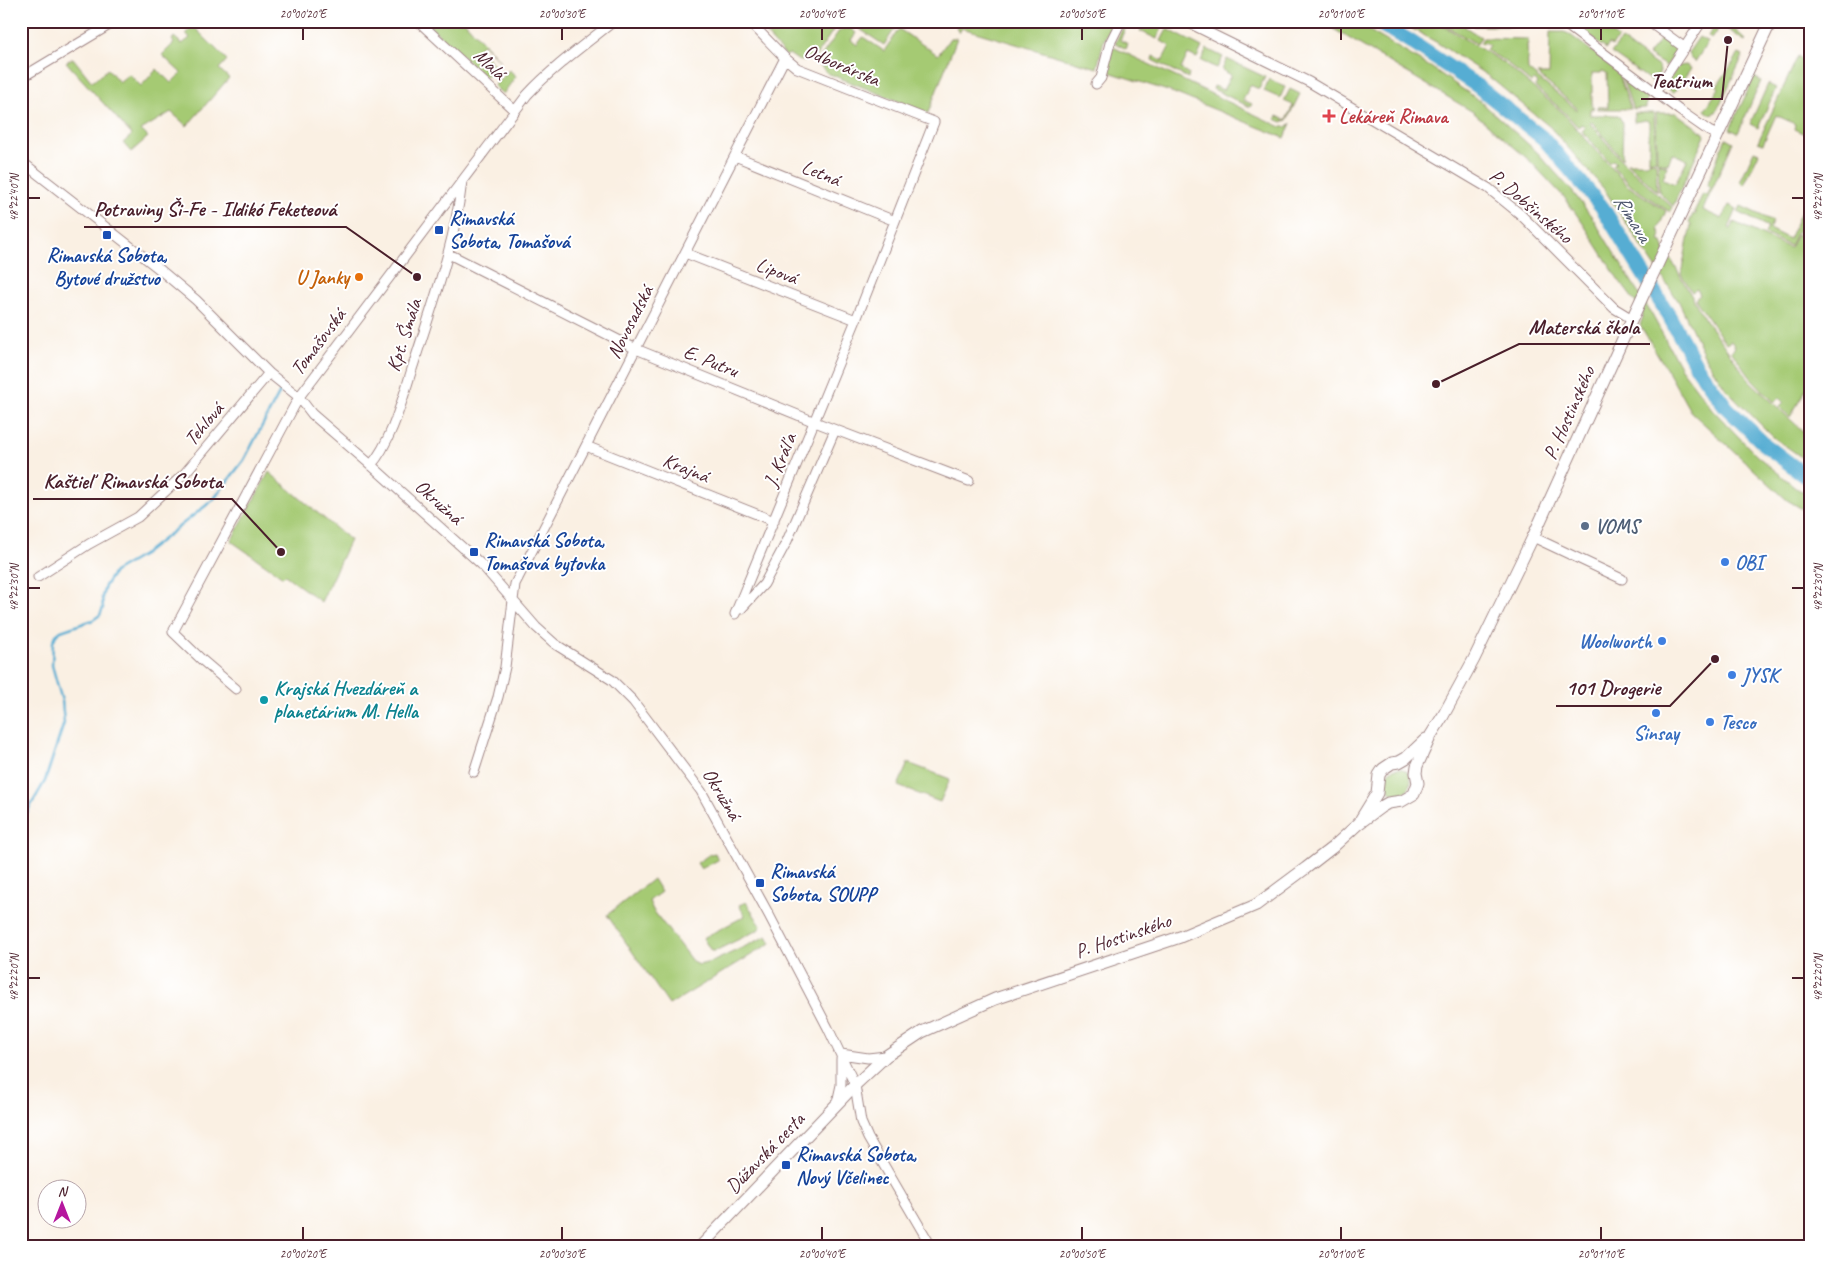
<svg xmlns="http://www.w3.org/2000/svg" width="1832" height="1267" viewBox="0 0 1832 1267" font-family="Caveat,sans-serif">
	<style>
		.green { fill: #a5ca73; stroke: #78744f }
		.lines { fill: none; stroke-linecap: round; stroke-linejoin: round }
		.stream { stroke: #56add3; stroke-width: 2.5 }
		.river { stroke: #56add3; stroke-width: 15 }
		.minor-casing { stroke: #a28887; stroke-width: 11 }
		.tertiary-casing { stroke: #a28887; stroke-width: 13 }
		.minor { stroke: #fff; stroke-width: 9 }
		.tertiary { stroke: #fff; stroke-width: 11 }
		.ticks { fill: none; stroke: #4a1f2b; stroke-width: 2 }
		.health-dot { fill: #e0444e; stroke: #fff; stroke-width: 2 }
		.transit-dot { fill: #1a4fb4; stroke: #fff; stroke-width: 2 }
		.food-dot { fill: #e8710a; stroke: #fff; stroke-width: 2 }
		.service-dot { fill: #5c6f8a; stroke: #fff; stroke-width: 2 }
		.shop-dot { fill: #3f7fe0; stroke: #fff; stroke-width: 2 }
		.culture-dot { fill: #0f9aa8; stroke: #fff; stroke-width: 2 }
		.labels { text-anchor: middle; dominant-baseline: central; stroke-width: 4; stroke-linejoin: round; paint-order: stroke }
		.street-label { font-size: 20px; fill: #4a1f2b; stroke: #fff }
		.health-label { font-size: 20px; font-weight: bold; fill: #be3a42; stroke: #fff; text-anchor: start }
		.transit-label { font-size: 20px; font-weight: bold; fill: #164399; stroke: #fff; text-anchor: start }
		.food-label { font-size: 20px; font-weight: bold; fill: #c56008; stroke: #fff; text-anchor: end }
		.service-label { font-size: 20px; font-weight: bold; fill: #4e5e75; stroke: #fff; text-anchor: start }
		.shop-label { font-size: 20px; font-weight: bold; fill: #366cbe; stroke: #fff; text-anchor: start }
		.culture-label { font-size: 20px; font-weight: bold; fill: #0d838f; stroke: #fff; text-anchor: start }
		.water-label { font-size: 21px; font-style: italic; fill: #4f586e; stroke: #fff }
		.leader { fill: none; stroke: #4a1f2b; stroke-width: 2 }
		.callout-dot { fill: #4a1f2b; stroke: #fff; stroke-width: 2 }
		.callout-label { font-size: 21px; text-anchor: middle; font-weight: bold; fill: #4a1f2b; stroke: #fff; stroke-width: 4; stroke-linejoin: round; paint-order: stroke }
		.neatline { fill: none; stroke: #4a1f2b; stroke-width: 2 }
		.ticks-label { font-size: 12px; text-anchor: middle; fill: #4a1f2b }
	</style>
	<rect width="100%" height="100%" fill="#fff"/>
	<filter id="ink" filterUnits="userSpaceOnUse"><feTurbulence type="fractalNoise" baseFrequency=".02" numOctaves="2"/><feDisplacementMap in="SourceGraphic" scale="10" xChannelSelector="R" yChannelSelector="G"/><feConvolveMatrix kernelMatrix="1 2 1 2 8 2 1 2 1" color-interpolation-filters="sRGB"/></filter>
	<filter id="wash" filterUnits="userSpaceOnUse"><feTurbulence type="fractalNoise" baseFrequency=".0096" numOctaves="4" result="noise"/><feDisplacementMap in="SourceGraphic" scale="20" xChannelSelector="R" yChannelSelector="G"/><feGaussianBlur stdDeviation="1.12" result="paint"/><feColorMatrix in="noise" values="0 0 0 0 0 0 0 0 0 0 0 0 0 0 0 0 0 1.4 0 .05"/><feComposite in="paint" operator="in"/></filter>
	<g filter="url(#wash)">
		<rect width="100%" height="100%" fill="#faf0e3"/>
		<!-- green -->
		<path class="green" d="M424,21H464L500,61L483,44L478,48L495,66L485,77Z
			M754,21H834V29L813,60L799,61L789,54L786,56Z
			M853,21H895L892,25L896,27L884,45L852,24Z
			M956,21H995L998,23L1000,21H1027L1031,24L1033,21H1114L1104,40L1097,68L962,28L959,33L956,28L959,23Z
			M1126,21H1140L1136,29L1127,25L1120,40L1128,44L1126,49L1115,43Z
			M1145,21H1150L1162,27L1157,39L1140,31Z
			M1320,21H1353L1432,68L1480,101L1537,152L1572,191L1592,217L1651,313L1681,368L1712,409L1757,456L1798,489L1811,497V514L1787,500L1690,411L1670,375L1640,325L1643,317L1642,311L1618,279L1584,225L1564,197L1529,160L1473,112Z
			M1398,21H1435L1504,63L1561,111L1628,186L1666,211L1658,229L1661,234L1659,241L1662,242L1668,261L1670,259L1672,261L1704,318L1749,380L1811,439V464L1773,437L1726,389L1706,359L1679,302L1638,241L1604,189L1550,127L1488,76L1436,42Z
			M1443,21H1465V27L1481,37L1477,44L1442,24Z
			M1489,21H1525L1528,26H1474V23L1489,24Z
			M1568,21H1595L1618,38L1612,46L1609,44L1606,49Z
			M1718,21H1734L1731,26L1746,40L1745,41L1721,25L1711,39L1708,36Z
			M193,26L227,60L219,69L229,78L187,126L171,112L141,130L148,137L131,152L123,143L132,135L66,62L73,58L92,82L108,69L119,82L129,74L141,86L157,69L171,83L181,73L162,55L174,43L172,40L174,37L182,44L190,38L186,33Z
			M845,28L851,29L856,33L851,40L857,45L863,37L884,51L899,29L938,55L950,38H957L928,113L827,73L817,62L839,31Z
			M1167,29L1202,47L1197,58L1188,54L1181,69L1189,74L1188,78L1152,60L1153,56L1162,61L1170,46L1161,41Z
			M1550,32H1564L1569,34L1617,70L1631,109H1598V107H1608L1607,73L1602,71L1601,73H1592V107H1594V109H1590V115H1618L1623,123L1622,159L1592,122L1590,123L1621,160L1672,207L1670,212L1630,185L1613,166L1616,163L1613,160L1610,163L1582,131L1585,128L1582,124L1578,127L1562,110L1535,87L1538,83L1534,80L1531,83L1506,62L1486,50L1489,45L1483,42L1482,44L1480,43L1483,38L1528,39V44H1527L1528,70L1577,110V108L1537,74H1549Z
			M1663,36L1678,46L1679,50L1666,66L1648,55Z
			M1699,37L1708,42L1695,62L1690,58L1688,53Z
			M1621,40L1659,67L1660,72L1653,82L1611,53Z
			M1113,47L1281,127H1287L1291,123L1285,138L1174,93L1106,71Z
			M1207,49L1223,57L1217,68L1201,61Z
			M1739,54L1743,56L1716,112L1710,114L1705,110L1719,88L1717,86Z
			M1798,56L1811,68V137L1794,129L1795,124L1776,115L1763,144L1758,142Z
			M1227,59L1265,77L1259,89L1250,85L1243,100L1252,104L1250,107L1213,89L1214,86L1223,90L1231,75L1222,70Z
			M1686,65L1691,68L1673,93L1665,86L1678,66Z
			M509,70L516,76L503,94L494,86Z
			M1620,72L1647,92L1646,108L1633,109Z
			M1754,77L1761,81L1738,133L1730,129Z
			M1269,79L1285,87L1280,98L1264,91Z
			M1768,84L1776,88L1758,128L1750,124Z
			M1290,89L1300,94L1287,120L1282,122L1275,119L1277,116L1286,120L1293,105L1284,101Z
			M1634,113H1654L1656,161L1649,160V122L1646,120L1634,122Z
			M1656,113H1676L1704,133L1705,136L1673,206L1659,192L1658,163L1667,166L1663,179L1675,184L1687,160L1672,153L1668,164L1657,162Z
			M1726,138L1733,142L1703,210L1722,219L1729,205L1737,209L1729,228L1731,229L1734,222L1790,248L1797,234L1811,242V254L1809,257L1811,258V381L1790,417L1780,407L1784,403L1779,398L1774,402L1751,378L1731,351L1735,347L1731,341L1726,344L1695,299L1700,295L1697,289L1692,292L1681,274L1691,225L1689,223L1693,214L1695,215L1696,213L1694,212L1703,194L1707,196L1711,187L1707,185C1714,169 1718,154 1726,138Z
			M1754,151L1759,153L1744,185L1740,182Z
			M1649,161L1656,163L1657,191L1627,163H1649Z
			M1811,189V201L1790,246L1765,234L1768,227L1738,212L1741,206L1773,221L1769,229L1789,239Z
			M1811,204V230L1806,237L1798,232Z
			M269,472L350,540L321,602L285,575L283,577L231,541Z
			M908,763L950,779L940,802L898,786Z
			M1385 781a13 13 0 1 1 26 0a13 13 0 1 1-26 0Z
			M715,853L718,860L701,869L697,863L710,854Z
			M653,879L661,892L649,901L653,910L692,961L699,965L714,961L767,936L771,943L669,1005L607,915Z
			M746,902L761,926L758,930L715,951H711L703,938L745,916L739,905Z"/>
		<g class="lines">
			<!-- stream -->
			<path class="stream" d="M21,823L45,781L64,723L62,701L52,665L53,642L56,635L61,631L93,620L100,615L103,608L102,597L105,586L114,572L143,555L213,500L244,460L281,390"/>
			<!-- river -->
			<path class="river" d="M1375,21L1408,40L1476,85L1544,139L1602,207L1668,314L1697,367L1726,407L1765,445L1811,480"/>
		</g>
	</g>
	<g filter="url(#ink)">
		<g class="lines">
			<defs>
				<path id="minor" d="M418,21L515,111
					M1185,21L1309,82L1488,188L1520,214L1614,308L1632,319
					M1561,21L1679,110L1709,131L1718,135
					M1648,21L1685,48
					M21,78L116,21
					M1096,84L1101,78L1110,43L1121,21
					M1656,91L1702,21
					M735,156L895,221
					M21,161L158,268L196,300L269,373L299,397L312,414L371,465L482,565L536,627L555,644L612,680L633,701L701,791L769,915L828,1028L855,1085L861,1122L868,1138L931,1246
					M685,253L856,320
					M449,254L636,349L815,422L969,481
					M586,446L774,521
					M371,465C392,442 404,393 414,363C433,303 455,244 462,181
					M1533,537L1622,579
					M38,577L89,544L138,517L185,473L269,373
					M741,609L764,584L787,541L835,430
					M735,614L856,320L934,122L797,68L785,58L749,21
					M236,689L202,660L173,632L299,397L527,95C553,67 584,45 614,21
					M474,772L498,697L505,667L515,584L785,58
					M841,1054L868,1058L886,1056
					M837,1103L841,1085V1059"/>
				<path id="tertiary" d="M1361,819L1377,793L1379,775L1383,769L1392,763L1399,762L1406,758L1426,739
					M701,1246L855,1085L886,1056L922,1032L995,999L1180,937L1256,905L1306,868L1333,847L1358,824L1381,807L1388,803L1402,801L1414,794L1418,783L1416,773L1417,766L1431,735L1443,716L1474,659L1533,537L1632,319L1771,21"/>
			</defs>
			<!-- minor casing -->
			<use href="#minor" class="minor-casing"/>
			<!-- tertiary casing -->
			<use href="#tertiary" class="tertiary-casing"/>
			<!-- minor -->
			<use href="#minor" class="minor"/>
			<!-- tertiary -->
			<use href="#tertiary" class="tertiary"/>
		</g>
	</g>
	<!-- ticks -->
	<path class="ticks" d="M303,28V40M562,28V40M822,28V40M1082,28V40M1341,28V40M1601,28V40M28,198H40M1792,198H1804M28,588H40M1792,588H1804M28,978H40M1792,978H1804M303,1227V1240M562,1227V1240M822,1227V1240M1082,1227V1240M1341,1227V1240M1601,1227V1240"/>
	<!-- markers -->
	<path class="health-dot" d="M1326.5 108.5h5v5h5v5h-5v5h-5v-5h-5v-5h5z"/>
	<g class="transit-dot">
		<rect x="434" y="225" width="10" height="10" rx="2.5"/>
		<rect x="102" y="230" width="10" height="10" rx="2.5"/>
		<rect x="469" y="547" width="10" height="10" rx="2.5"/>
		<rect x="755" y="878" width="10" height="10" rx="2.5"/>
		<rect x="781" y="1160" width="10" height="10" rx="2.5"/>
	</g>
	<circle class="food-dot" cx="359" cy="277" r="5"/>
	<circle class="service-dot" cx="1585" cy="526" r="5"/>
	<g class="shop-dot">
		<circle cx="1725" cy="562" r="5"/>
		<circle cx="1662" cy="641" r="5"/>
		<circle cx="1732" cy="675" r="5"/>
		<circle cx="1656" cy="713" r="5"/>
		<circle cx="1710" cy="722" r="5"/>
	</g>
	<circle class="culture-dot" cx="264" cy="700" r="5"/>
	<g class="labels">
		<!-- street labels -->
		<g class="street-label">
			<text transform="translate(490 64) rotate(43)">Malá</text>
			<text transform="translate(842 65) rotate(23)">Odborárska</text>
			<text transform="translate(821 173) rotate(22)">Letná</text>
			<text transform="translate(1531 206) rotate(41)">P. Dobšinského</text>
			<text transform="translate(777 271) rotate(21)">Lipová</text>
			<text transform="translate(630 322) rotate(-63)">Novosadská</text>
			<text transform="translate(404 335) rotate(-72)">Kpt. Šmála</text>
			<text transform="translate(318 342) rotate(-53)">Tomašovská</text>
			<text transform="translate(711 361) rotate(22)">E. Putru</text>
			<text transform="translate(1569 413) rotate(-66)">P. Hostinského</text>
			<text transform="translate(204 424) rotate(-50)">Tehlová</text>
			<text transform="translate(780 460) rotate(-68)">J. Kráľa</text>
			<text transform="translate(686 468) rotate(22)">Krajná</text>
			<text transform="translate(439 502) rotate(42)">Okružná</text>
			<text transform="translate(722 794) rotate(59)">Okružná</text>
			<text transform="translate(1123 936) rotate(-19)">P. Hostinského</text>
			<text transform="translate(765 1153) rotate(-46)">Dúžavská cesta</text>
		</g>
		<!-- health labels -->
		<g class="health-label">
			<text x="1339" y="116">Lekáreň Rimava</text>
		</g>
		<!-- transit labels -->
		<g class="transit-label">
			<text x="449" y="218">Rimavská<tspan x="449" dy="23">Sobota, Tomašová</tspan></text>
			<text x="107" y="255" text-anchor="middle">Rimavská Sobota,<tspan x="107" dy="23">Bytové družstvo</tspan></text>
			<text x="484" y="540">Rimavská Sobota,<tspan x="484" dy="23">Tomašová bytovka</tspan></text>
			<text x="770" y="871">Rimavská<tspan x="770" dy="23">Sobota, SOUPP</tspan></text>
			<text x="796" y="1154">Rimavská Sobota,<tspan x="796" dy="23">Nový Včelinec</tspan></text>
		</g>
		<!-- food labels -->
		<g class="food-label">
			<text x="349" y="277">U Janky</text>
		</g>
		<!-- service labels -->
		<g class="service-label">
			<text x="1595" y="526">VOMS</text>
		</g>
		<!-- shop labels -->
		<g class="shop-label">
			<text x="1735" y="562">OBI</text>
			<text x="1652" y="641" text-anchor="end">Woolworth</text>
			<text x="1742" y="675">JYSK</text>
			<text x="1720" y="722">Tesco</text>
			<text x="1656" y="733" text-anchor="middle">Sinsay</text>
		</g>
		<!-- culture labels -->
		<g class="culture-label">
			<text x="274" y="688">Krajská Hvezdáreň a<tspan x="274" dy="23">planetárium M. Hella</tspan></text>
		</g>
		<!-- water labels -->
		<g class="water-label">
			<text transform="translate(1633 218) rotate(58)">Rimava</text>
		</g>
	</g>
	<!-- callouts -->
	<path class="leader" d="M1728 40L1722 99H1641M417 277L346 227H84M1436 384L1519 344H1650M281 552L232 499H33M1715 659L1670 706H1556"/>
	<g class="callout-dot">
		<circle cx="1728" cy="40" r="5"/>
		<circle cx="417" cy="277" r="5"/>
		<circle cx="1436" cy="384" r="5"/>
		<circle cx="281" cy="552" r="5"/>
		<circle cx="1715" cy="659" r="5"/>
	</g>
	<g class="callout-label">
		<text x="1681" y="88">Teatrium</text>
		<text x="215" y="216">Potraviny Ši-Fe - Ildikó Feketeová</text>
		<text x="1584" y="334">Materská škola</text>
		<text x="133" y="488">Kaštieľ Rimavská Sobota</text>
		<text x="1613" y="695">101 Drogerie</text>
	</g>
	<!-- margin -->
	<rect width="1832" height="1267" fill="none" stroke="#fff" stroke-width="55"/>
	<!-- north arrow -->
	<g transform="translate(62 1204)"><circle r="24" fill="#ffffff" stroke="#b7a5aa"/>
	<path d="M0-4L9 19L0 12L-9 19Z" fill="#b5179e"/>
	<text y="-8" font-size="14" font-weight="bold" text-anchor="middle" fill="#4a1f2b">N</text>
	</g>
	<rect x="28" y="28" width="1776" height="1212" class="neatline"/>
	<g class="ticks-label">
		<text x="303" y="18">20°00'20"E</text>
		<text x="562" y="18">20°00'30"E</text>
		<text x="822" y="18">20°00'40"E</text>
		<text x="1082" y="18">20°00'50"E</text>
		<text x="1341" y="18">20°01'00"E</text>
		<text x="1601" y="18">20°01'10"E</text>
		<text transform="translate(14 198) rotate(-90)" y="4">48°22'40"N</text>
		<text transform="translate(1818 198) rotate(-90)" y="4">48°22'40"N</text>
		<text transform="translate(14 588) rotate(-90)" y="4">48°22'30"N</text>
		<text transform="translate(1818 588) rotate(-90)" y="4">48°22'30"N</text>
		<text transform="translate(14 978) rotate(-90)" y="4">48°22'20"N</text>
		<text transform="translate(1818 978) rotate(-90)" y="4">48°22'20"N</text>
		<text x="303" y="1258">20°00'20"E</text>
		<text x="562" y="1258">20°00'30"E</text>
		<text x="822" y="1258">20°00'40"E</text>
		<text x="1082" y="1258">20°00'50"E</text>
		<text x="1341" y="1258">20°01'00"E</text>
		<text x="1601" y="1258">20°01'10"E</text>
	</g>
</svg>
